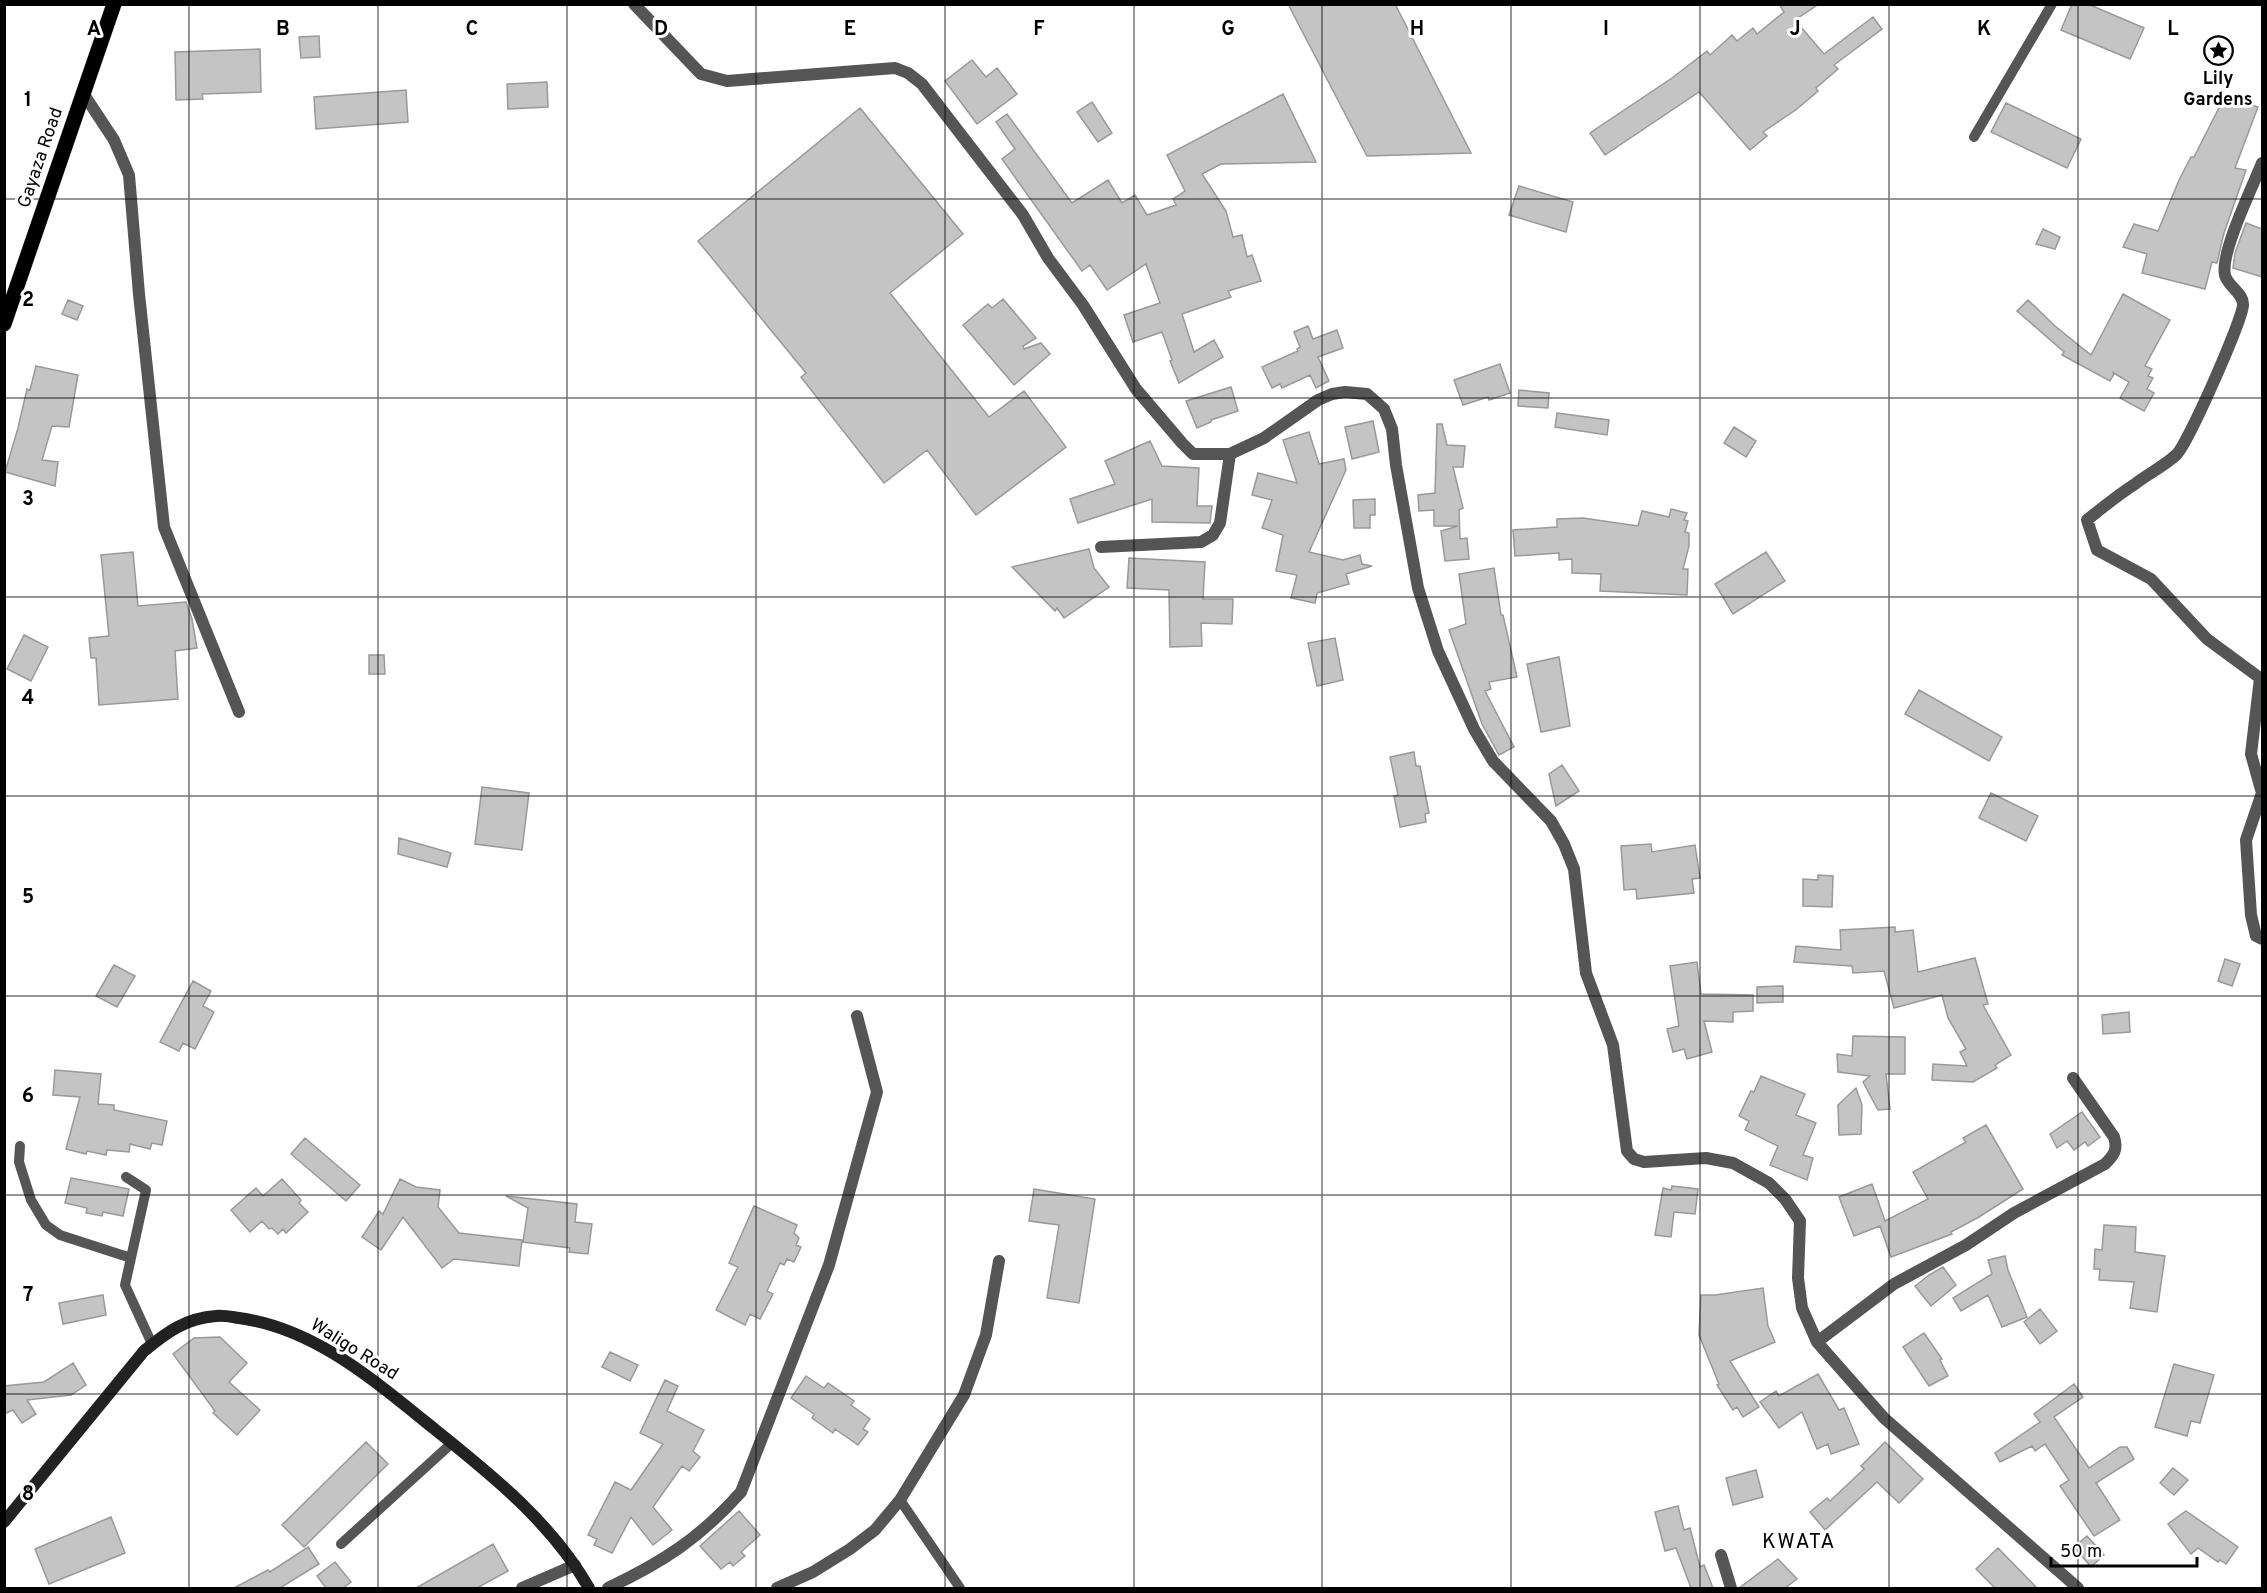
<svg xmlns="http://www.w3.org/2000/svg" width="2267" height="1593" viewBox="0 0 2267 1593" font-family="Overpass,sans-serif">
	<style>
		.building { fill: #c4c4c4; stroke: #999; stroke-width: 1.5 }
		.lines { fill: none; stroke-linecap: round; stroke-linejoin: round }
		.primary-casing { stroke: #dbdbdb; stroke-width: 16 }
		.lane { stroke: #555; stroke-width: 10 }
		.street { stroke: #555; stroke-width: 12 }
		.secondary { stroke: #222; stroke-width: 12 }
		.primary { stroke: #000; stroke-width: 15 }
		.grid { fill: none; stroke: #000; stroke-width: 1.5; stroke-opacity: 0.55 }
		.labels { text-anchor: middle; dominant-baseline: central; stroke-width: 6; stroke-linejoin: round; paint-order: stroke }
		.poi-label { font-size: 18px; font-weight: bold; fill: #000; stroke: #fff }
		.street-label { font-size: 18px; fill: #000; stroke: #fff }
		.quarter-label { font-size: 21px; letter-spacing: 1.5px; fill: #000; stroke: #fff }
		.grid-label { font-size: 20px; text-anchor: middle; font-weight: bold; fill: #000; stroke: #fff; stroke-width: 6; stroke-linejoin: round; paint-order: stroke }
	</style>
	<rect width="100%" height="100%" fill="#fff"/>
	<!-- building -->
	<path class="building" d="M1288,4H1395L1471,153L1367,156Z
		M1779,4H1819L1795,20L1824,54L1873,17L1882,29L1834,65L1838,69L1816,88L1818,91L1797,109L1763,132L1767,136L1750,150L1699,92L1605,155L1590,133L1672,78L1707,51L1710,55L1732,35L1737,41L1753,28L1757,34L1784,12Z
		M2072,4H2088L2144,28L2130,59L2061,30Z
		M319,36L320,57L301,58L299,37Z
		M260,49L261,92L202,94L203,99L176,100L175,52Z
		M972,60L986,77L997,68L1017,94L977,124L945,81Z
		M547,82L548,107L508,109L507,84Z
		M406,90L408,122L316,129L314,97Z
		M1283,94L1316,162L1221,164L1202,174L1226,211L1233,237L1242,235L1247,257L1252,255L1261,281L1228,291L1231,297L1182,314L1194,352L1214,340L1223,357L1179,383L1170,361L1172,360L1162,332L1133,342L1124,315L1160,303L1146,264L1107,290L1090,265L1082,271L1002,159L1015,149L996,122L1007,114L1072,203L1108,180L1122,203L1135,195L1147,215L1176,205L1173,199L1185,191L1167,155Z
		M2225,96L2258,107L2235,168L2246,170L2224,233L2217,263L2212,262L2205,289L2142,273L2147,254L2123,247L2134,224L2158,231L2179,180L2191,157H2194Z
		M1092,102L1112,133L1098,142L1077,112Z
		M2006,103L2081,139L2067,168L1991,132Z
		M860,108L963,234L890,293L989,417L1024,391L1066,447L976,515L927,450L884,483L801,377L806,373L698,241Z
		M1519,186L1573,202L1566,232L1509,215Z
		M2246,223L2262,229V277L2233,268L2235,253Z
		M2043,229L2060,237L2055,249L2036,244Z
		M2123,294L2170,320L2145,366L2152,369L2148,376L2153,378L2147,389L2154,393L2144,411L2120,398L2129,382L2112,372L2114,374L2110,381L2062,355L2064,352L2017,311L2028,300L2055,326L2091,355Z
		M1003,299L1036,338L1023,346L1024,349L1041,343L1050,354L1014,385L963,325L988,304L992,308Z
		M68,300L83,306L77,320L62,314Z
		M1308,326L1313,339L1337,330L1343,348L1318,357L1329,381L1316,388L1310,375L1282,388L1280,384L1272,388L1262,367L1298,351L1297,349L1300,347L1294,332Z
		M1500,364L1510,393L1489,400L1488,397L1463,405L1454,380Z
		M36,366L78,375L69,427L52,426L42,460L58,462L55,486L5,472L18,428L27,389L30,390Z
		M1231,387L1238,411L1211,420V422L1197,428L1186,401Z
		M1519,390L1549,393L1548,408L1518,406Z
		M1557,413L1609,420L1607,435L1555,427Z
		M1373,421L1379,452L1352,459L1345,427Z
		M1437,424H1442L1447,445L1465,446L1463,467H1453L1463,508L1459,510L1460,539L1467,538L1469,559L1445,561L1441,531L1458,526H1434V510L1419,511L1418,495L1435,493Z
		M1734,427L1756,441L1746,457L1724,443Z
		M1309,432L1319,464L1344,459L1346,470L1309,552L1343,560L1360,555L1362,564L1372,566L1346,574L1349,584L1317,593L1315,603L1291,598L1297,575L1276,571L1283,535L1262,528L1272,500L1252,495L1258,473L1297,483L1283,440Z
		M1150,441L1162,466L1199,468L1197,506H1212L1210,523L1152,522V499L1078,523L1070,499L1115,484L1105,461Z
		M1375,499V515H1370V528H1354L1353,500Z
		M1671,509L1687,513L1684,520L1688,521L1685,532L1689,533V546L1683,569H1688L1687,595L1600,591L1601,574L1572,573V559L1559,560V553L1515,556L1513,530L1557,527V519L1583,518L1638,526L1642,511L1669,517Z
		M1089,549L1094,568L1109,587L1064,618L1057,608L1055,611L1012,567Z
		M133,552L138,606L186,602L192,619L197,648L175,651L178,699L99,705L96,658H91L89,638L109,636L101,555Z
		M1766,552L1785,581L1733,614L1715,584Z
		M1129,558L1205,562L1203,599H1233L1232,624L1201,623L1202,646L1170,647L1169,590L1127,588Z
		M1494,568L1501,615H1503L1517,677L1489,682L1491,689L1485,691L1514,747L1499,755L1482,724L1449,630L1466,624L1459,574Z
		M24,635L48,647L31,681L7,669Z
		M1335,638L1343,680L1317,686L1308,643Z
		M369,655H384L385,674H369Z
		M1559,657L1570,726L1541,732L1527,664Z
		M1919,690L2002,737L1989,761L1905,714Z
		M1414,752L1416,766H1420L1429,813L1425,814L1426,822L1400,827L1394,796L1398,795L1390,757Z
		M1562,765L1579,791L1556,806L1549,774Z
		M482,787L529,793L522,850L475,844Z
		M1991,793L2038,816L2026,841L1979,818Z
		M399,838L451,853L447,867L398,854Z
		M1651,844L1652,852L1695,845L1700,878L1692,879L1694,893L1637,899L1636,889L1624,890L1621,846Z
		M1818,875L1833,876L1832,907L1803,906V879L1818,880Z
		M1895,927V932L1913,930L1918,972L1975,958L1988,1004L1983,1005L2011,1055L1995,1065L1997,1068L1973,1082L1932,1080L1933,1064L1967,1066L1960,1052L1966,1049L1948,1018L1942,995L1894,1008L1884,971L1853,973L1852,966L1794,962L1796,946L1841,950L1840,930Z
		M2225,959L2240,964L2232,986L2218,981Z
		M1697,962L1701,994L1753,995V1011L1733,1012V1022L1704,1021L1712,1052L1687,1059L1684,1049L1673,1052L1667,1029L1679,1026L1670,966Z
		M114,965L135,976L117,1007L96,996Z
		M193,981L211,991L203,1006L214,1012L195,1049L183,1043L179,1051L160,1042Z
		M1783,986V1002L1757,1003V987Z
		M2129,1012L2130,1032L2103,1034L2102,1015Z
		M1853,1036L1905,1037V1074H1886L1890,1109L1878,1110L1863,1082L1870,1076L1838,1072L1837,1054L1852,1056Z
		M55,1070L101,1074L98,1104L114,1105V1110L167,1121L162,1145L152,1143L150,1149L130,1144L129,1152L107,1150L106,1155L87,1151L86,1154L66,1149L80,1097L53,1095Z
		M1761,1076L1805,1094L1796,1115L1816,1123L1803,1155L1813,1158L1807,1180L1770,1165L1778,1146L1745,1130L1749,1121L1739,1116L1751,1091L1754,1092Z
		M1856,1088L1862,1105L1861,1134L1839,1135L1838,1105Z
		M2082,1112L2100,1137L2088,1146L2085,1142L2074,1150L2067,1141L2057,1148L2050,1134Z
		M1986,1125L2023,1189L1979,1217L1951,1232L1952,1234L1891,1257L1880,1226L1854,1236L1839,1197L1872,1184L1885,1221L1928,1199L1913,1172L1966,1142L1963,1138Z
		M305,1138L360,1185L346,1201L291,1154Z
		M71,1178L129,1189L123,1216L103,1212L102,1216L86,1213L87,1208L65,1203Z
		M282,1179L301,1200L299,1203L308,1212L286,1233L283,1229L278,1234L272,1228L269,1229L262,1221L250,1232L231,1210L256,1188L263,1196Z
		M400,1179L416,1187L440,1190L438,1207L459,1233L522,1240L519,1266L454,1259L442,1268L403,1217L381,1250L362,1237L379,1211L383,1214Z
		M1672,1186L1698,1189L1695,1214L1674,1212L1671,1237L1655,1235L1663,1188L1671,1190Z
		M1034,1189L1095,1199L1079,1303L1047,1298L1059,1225L1029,1221Z
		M506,1196L577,1204L575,1222L592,1224L588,1254L569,1252L570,1248L523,1242L528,1208Z
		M754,1206L797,1225L794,1233L799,1238L796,1245L801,1247L794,1262L787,1259L784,1265L780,1263L767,1291L773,1294L760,1319L750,1314L745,1325L716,1310L738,1267L729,1263Z
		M2104,1225L2136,1227L2135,1252L2165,1256L2157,1312L2130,1308L2134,1282L2099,1280L2100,1269H2094L2095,1249L2102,1250Z
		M2005,1256L2008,1270L2027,1317L2002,1327L1988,1295L1961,1311L1953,1298L1992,1274L1988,1260Z
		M1943,1267L1956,1285L1931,1306L1915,1286L1929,1275Z
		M1763,1288L1768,1326L1775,1342L1730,1361L1759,1407L1743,1417L1737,1407L1733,1410L1717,1385L1719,1384L1699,1335L1701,1295H1715Z
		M103,1295L106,1315L63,1324L59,1303Z
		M2040,1309L2057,1331L2040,1344L2024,1322Z
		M1924,1333L1942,1359L1940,1360L1948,1376L1929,1386L1903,1347Z
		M220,1337L247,1363L229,1382L260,1410L237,1435L213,1413L215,1411L173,1354L194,1338Z
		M610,1352L638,1365L630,1381L602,1367Z
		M73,1363L86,1385L71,1395L27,1400L36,1414L22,1423L13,1410L4,1414V1386L44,1382Z
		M2174,1364L2214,1375L2200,1423L2191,1421L2187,1436L2155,1427Z
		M1818,1374L1839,1410L1844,1408L1859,1444L1831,1454L1828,1444L1817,1449L1802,1412L1779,1428L1760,1402L1776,1391L1779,1396Z
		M806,1376L824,1388L828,1383L854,1401L851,1405L870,1419L863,1429L868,1432L858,1445L835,1429L833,1433L812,1418L814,1414L791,1398Z
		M665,1380L678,1386L667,1411L704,1430L693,1451L700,1457L689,1471L682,1466L653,1507L672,1530L653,1545L631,1517L612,1553L594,1545L597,1539L588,1535L615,1482L631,1490L663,1444L640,1433Z
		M2074,1384L2083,1397L2054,1417L2089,1468L2120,1447H2127L2134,1459L2096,1483L2120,1520L2094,1536L2060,1486L2069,1480L2045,1444L2035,1451L2032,1446L2000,1462L1995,1453L2040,1422L2034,1414Z
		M366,1442L388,1464L304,1547L282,1525Z
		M1885,1442L1923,1479L1899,1503L1877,1482L1825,1530L1810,1512L1827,1498L1830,1501L1864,1469L1861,1466Z
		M2173,1468L2188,1480L2174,1495L2160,1483Z
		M1756,1470L1763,1497L1733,1505L1726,1478Z
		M1678,1506L1684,1530L1690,1528L1700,1567L1704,1565L1713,1588H1691L1676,1548L1665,1551L1655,1512Z
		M739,1511L760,1535L741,1552L745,1556L733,1566L730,1562L721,1569L700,1546Z
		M2186,1511L2238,1547L2226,1564L2220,1560L2218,1562L2198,1548L2191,1554L2168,1524Z
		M111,1517L125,1553L49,1584L35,1549Z
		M2087,1536L2104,1555L2091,1567L2074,1547Z
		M493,1544L508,1571L477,1588H416Z
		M308,1547L319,1564L280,1588H234L268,1570L270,1572Z
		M1998,1548L2037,1588H1995L1976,1569Z
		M1778,1559L1797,1579L1785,1588H1739Z
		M335,1562L351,1582L343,1588H326L317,1576Z"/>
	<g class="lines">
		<defs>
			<path id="primary" d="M4,324L114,4"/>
		</defs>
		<!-- primary casing -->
		<use href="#primary" class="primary-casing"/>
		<!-- lane -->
		<path class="lane" d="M1974,137L2052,4
			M20,1146L19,1162L31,1200L46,1225L60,1235L131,1258
			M126,1177L146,1190L125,1285L152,1344
			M900,1500L960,1588
			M341,1544L452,1443"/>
		<!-- street -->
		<path class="street" d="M634,4L701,74L727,81L895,68L908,73L922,84L1023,215L1048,258L1083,305L1136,389L1182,443L1193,454H1230L1264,438L1318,400L1332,394L1345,392L1367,394L1384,409L1392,429L1396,465L1418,588L1438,651L1474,729L1493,761L1551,821L1564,844L1574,869L1586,973L1613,1045L1627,1151L1634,1159L1644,1162L1706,1158L1733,1163L1769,1183L1785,1199L1800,1221L1798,1278L1802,1308L1817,1342L1884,1418L2078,1588
			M83,93L114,140L129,175L139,294L164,527L239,712
			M2262,163C2253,186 2220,253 2225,275C2227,286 2244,293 2243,305C2242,321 2187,446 2176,455C2164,466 2148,474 2135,484C2118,495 2103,507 2087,520L2097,550L2151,579L2207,639L2260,678L2251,754L2262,793L2246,840L2251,915L2256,936L2262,939
			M1101,547L1201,542L1213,535L1220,523L1230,454
			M1817,1342L1894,1284L1966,1245L2014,1213L2105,1164C2114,1155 2118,1150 2114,1137L2073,1078
			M1721,1555L1731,1588
			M522,1588L575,1565
			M608,1588C663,1562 700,1538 741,1492L829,1265L877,1092L857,1016
			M777,1588L813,1572L850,1549L875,1530L900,1500L964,1395L986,1335L999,1261"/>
		<!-- secondary -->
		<path class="secondary" d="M4,1522L144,1351C167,1332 186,1318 216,1316C224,1315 232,1317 239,1318C313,1328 371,1378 427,1423C488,1472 550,1520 589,1588"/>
		<!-- primary -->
		<use href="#primary" class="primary"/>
	</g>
	<!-- grid -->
	<path class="grid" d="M189,4V1588M378,4V1588M567,4V1588M756,4V1588M945,4V1588M1134,4V1588M1322,4V1588M1511,4V1588M1700,4V1588M1889,4V1588M2078,4V1588M4,199H2262M4,398H2262M4,597H2262M4,796H2262M4,996H2262M4,1195H2262M4,1394H2262"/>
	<!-- icons -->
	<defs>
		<symbol id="sight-ring" viewBox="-11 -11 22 22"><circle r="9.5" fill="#fff" stroke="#000" stroke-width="1.5"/><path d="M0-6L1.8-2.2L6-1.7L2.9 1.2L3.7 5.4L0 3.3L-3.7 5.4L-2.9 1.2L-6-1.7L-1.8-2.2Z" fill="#000"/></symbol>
	</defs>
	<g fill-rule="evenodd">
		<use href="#sight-ring" x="2202" y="34" width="33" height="33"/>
	</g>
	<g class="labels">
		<!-- poi labels -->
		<g class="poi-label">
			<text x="2218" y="79">Lily<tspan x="2218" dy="21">Gardens</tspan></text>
		</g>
		<!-- street labels -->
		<g class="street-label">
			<text transform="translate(41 158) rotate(-71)">Gayaza Road</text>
			<text transform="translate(354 1350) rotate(32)">Waligo Road</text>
		</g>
		<!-- quarter labels -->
		<g class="quarter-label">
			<text x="1799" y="1542">KWATA</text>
		</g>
	</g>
	<g class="grid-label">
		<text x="94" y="35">A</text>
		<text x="283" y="35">B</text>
		<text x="472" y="35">C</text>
		<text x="661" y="35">D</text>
		<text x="850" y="35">E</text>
		<text x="1039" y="35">F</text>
		<text x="1228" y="35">G</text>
		<text x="1417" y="35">H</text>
		<text x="1606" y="35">I</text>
		<text x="1795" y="35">J</text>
		<text x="1984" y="35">K</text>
		<text x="2173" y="35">L</text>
		<text x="28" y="106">1</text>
		<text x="28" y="306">2</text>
		<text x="28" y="505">3</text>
		<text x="28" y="704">4</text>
		<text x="28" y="903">5</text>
		<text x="28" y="1102">6</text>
		<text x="28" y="1301">7</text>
		<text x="28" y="1500">8</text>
	</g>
	<!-- border -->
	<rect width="2267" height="1593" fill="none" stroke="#000000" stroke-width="12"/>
	<!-- scale -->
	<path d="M2051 1557v9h146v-9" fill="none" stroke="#000000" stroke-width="3"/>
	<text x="2060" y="1557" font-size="18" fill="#000000" stroke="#ffffff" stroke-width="4.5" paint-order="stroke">50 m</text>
</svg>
